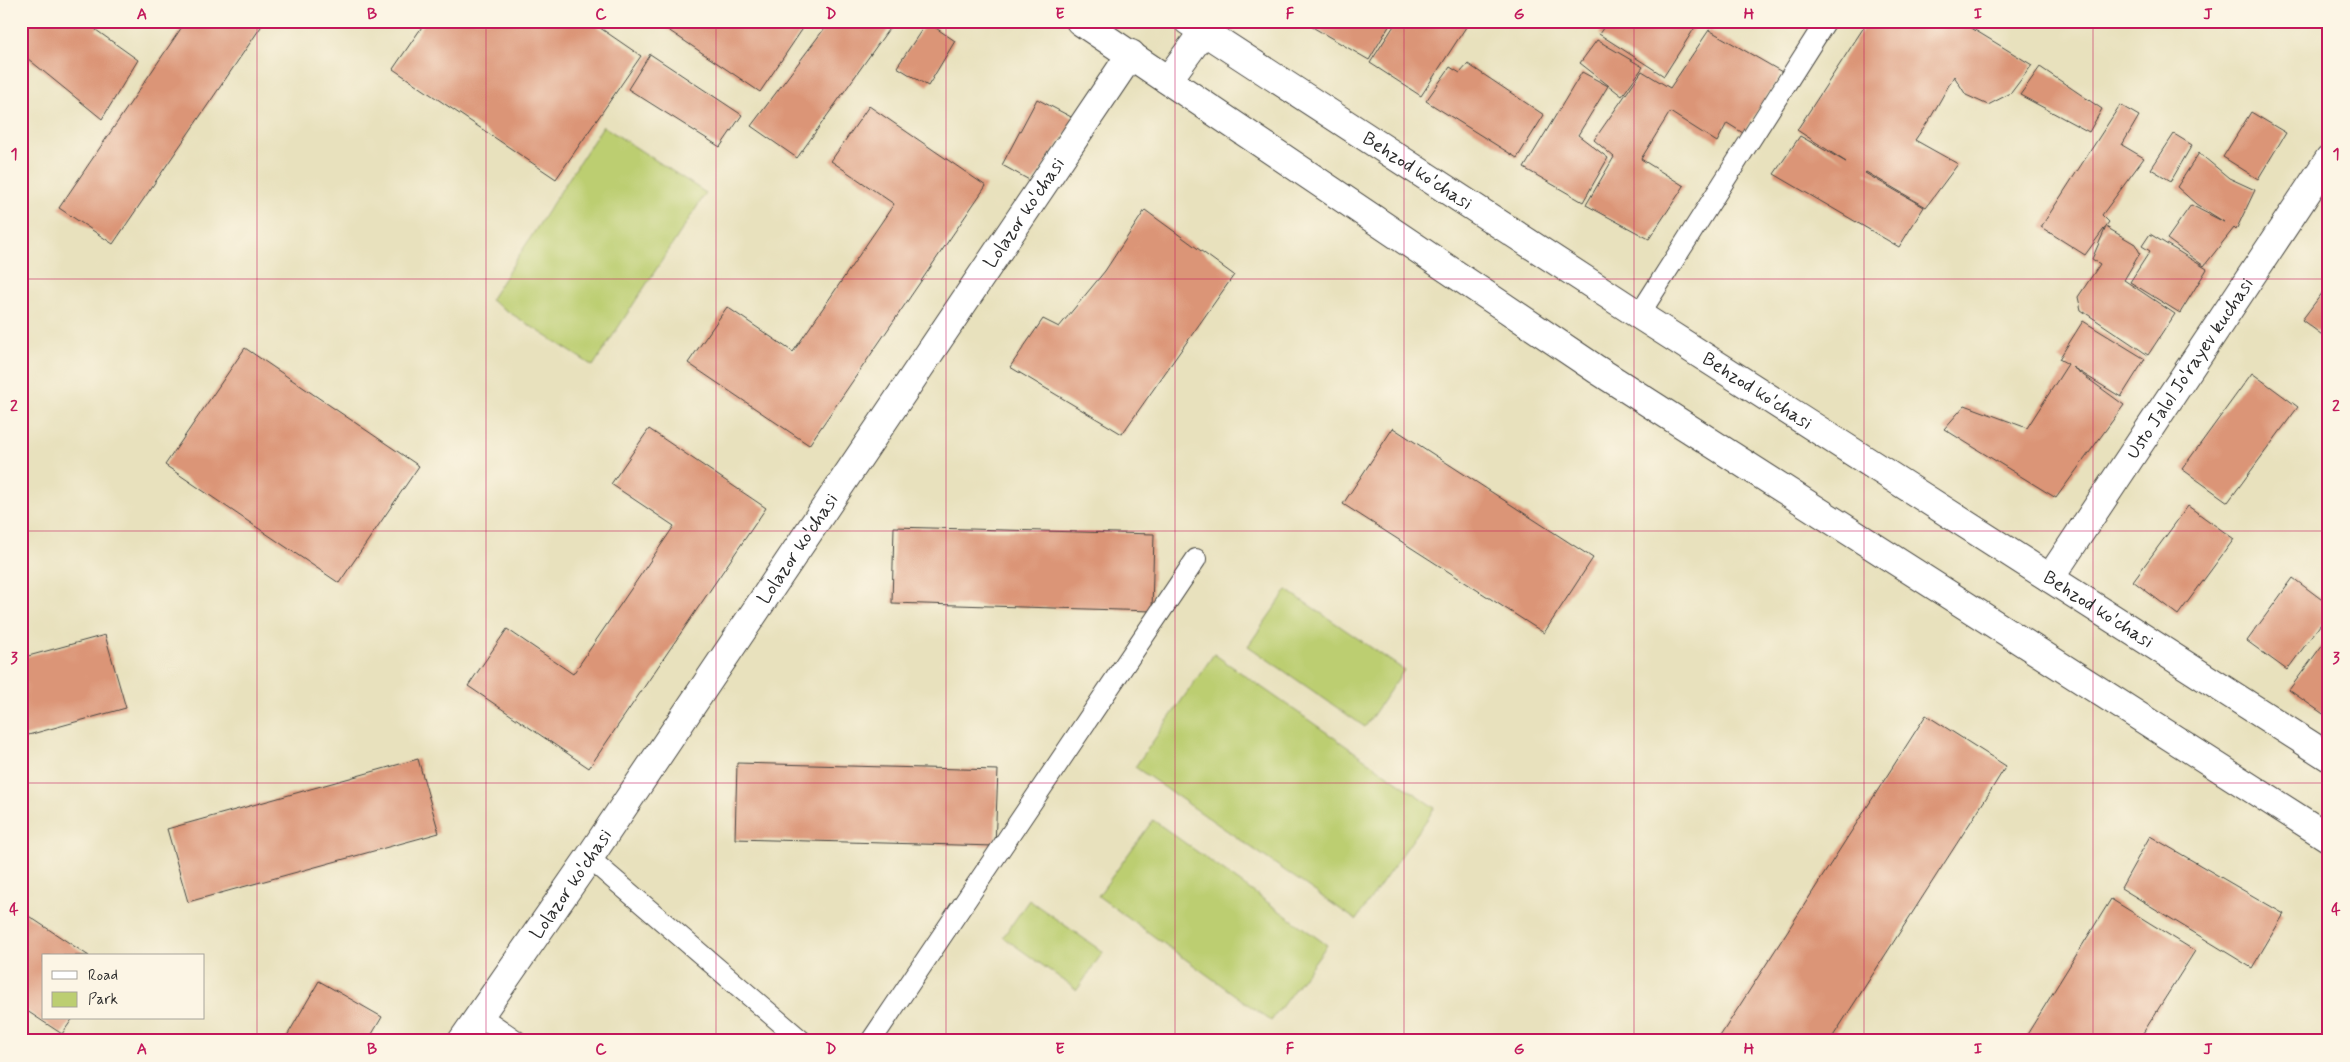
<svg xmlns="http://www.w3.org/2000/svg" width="2350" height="1062" viewBox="0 0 2350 1062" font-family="Mynerve,sans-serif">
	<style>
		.green { fill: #bcce71; stroke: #747c4e }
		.building { fill: #db9577 }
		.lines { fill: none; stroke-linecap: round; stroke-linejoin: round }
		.lane-casing { stroke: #474641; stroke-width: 22 }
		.street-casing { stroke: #474641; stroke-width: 30 }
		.secondary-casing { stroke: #474641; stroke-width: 30 }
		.lane { stroke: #fff; stroke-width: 20 }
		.street { stroke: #fff; stroke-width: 28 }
		.secondary { stroke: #fff; stroke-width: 28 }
		.grid { fill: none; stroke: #c2185b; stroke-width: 1; stroke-opacity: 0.55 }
		.labels { text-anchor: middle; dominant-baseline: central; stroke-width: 4; stroke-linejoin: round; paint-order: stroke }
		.street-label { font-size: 19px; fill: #2b2b2b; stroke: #fcf5e5 }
		.neatline { fill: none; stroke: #c2185b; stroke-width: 2 }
		.grid-label { font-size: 16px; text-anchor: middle; font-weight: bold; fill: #c2185b }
	</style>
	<rect width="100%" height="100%" fill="#fcf5e5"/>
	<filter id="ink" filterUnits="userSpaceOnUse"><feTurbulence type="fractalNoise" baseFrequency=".02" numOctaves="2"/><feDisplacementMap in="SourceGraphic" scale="10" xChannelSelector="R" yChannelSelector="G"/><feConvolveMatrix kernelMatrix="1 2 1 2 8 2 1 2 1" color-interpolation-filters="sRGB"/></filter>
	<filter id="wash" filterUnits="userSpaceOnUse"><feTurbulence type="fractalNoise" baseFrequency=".0096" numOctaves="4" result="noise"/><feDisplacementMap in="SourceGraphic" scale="20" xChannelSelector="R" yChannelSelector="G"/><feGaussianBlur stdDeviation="1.12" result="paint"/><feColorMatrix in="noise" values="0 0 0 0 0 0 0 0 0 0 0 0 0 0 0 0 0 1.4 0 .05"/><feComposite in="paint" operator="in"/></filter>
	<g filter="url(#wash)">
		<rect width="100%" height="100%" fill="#e8e1bd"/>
		<!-- green -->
		<path class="green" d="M603,126L706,193L593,366L490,300Z
			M1287,590L1404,670L1365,727L1248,646Z
			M1214,654L1435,808L1356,920L1135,767Z
			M1153,820L1327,945L1271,1021L1098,896Z
			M1029,900L1103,952L1077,990L1003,937Z"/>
		<g id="blocks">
			<!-- building -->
			<path class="building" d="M21,21H101L96,30L138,60L102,119L27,58L21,66Z
				M186,21H265L113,244L59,208Z
				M426,21H590L641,56L556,179L393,69Z
				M655,21H808L760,92Z
				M830,21H890L893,23L797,158L751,126Z
				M1302,21H1388L1391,23L1369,60Z
				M1397,21H1470L1421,96L1370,63Z
				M1608,21H1660L1671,27L1675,21H1699L1664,76L1599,34Z
				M1868,21H1960L2032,65L2011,93L1988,105L1966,95L1954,76L1931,117L1915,140L1958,164L1926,207L1866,172L1865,173L1924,207L1899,247L1774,174L1800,136L1846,162L1797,130Z
				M927,22L955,41L928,86L897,67Z
				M1709,30L1782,72L1743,133L1727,123L1717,142L1670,112L1641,159L1684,186L1649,239L1586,205L1614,157L1594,140L1642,71L1670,88Z
				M1597,40L1643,67L1622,96L1580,63Z
				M650,54L742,115L720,147L628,89Z
				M1468,64L1544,115L1517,158L1426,101L1450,67L1460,73Z
				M2040,67L2102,109L2089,132L2020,95Z
				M1582,72L1608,86L1578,135L1608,158L1583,202L1524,168Z
				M1037,99L1075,119L1033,182L1002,165Z
				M2120,105L2139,116L2122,145L2144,158L2102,215L2109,222L2085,255L2041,227Z
				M869,106L986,186L809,445L688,363L727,307L793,352L894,204L831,161Z
				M2251,112L2286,133L2258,179L2223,157Z
				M2174,134L2192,145L2171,181L2151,169Z
				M2199,153L2229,178L2255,190L2236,230L2234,228L2204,266L2167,239L2191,205L2224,222L2196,204L2177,187Z
				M1145,210L1234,275L1122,434L1010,367L1043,319L1059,327L1105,271Z
				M2106,227L2135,244L2140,253L2124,280L2175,314L2148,355L2081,310L2078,297L2100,264L2092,259Z
				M2150,234L2207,269L2180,313L2130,282L2150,251L2142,246Z
				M2329,284V340L2302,320Z
				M2083,321L2145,359L2121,397L2072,367L2124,405L2056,498L1944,429L1965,405L2027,428L2068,364L2059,359Z
				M245,348L419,466L339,583L165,465Z
				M2252,373L2298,407L2228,502L2182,469Z
				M1393,428L1593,558L1544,633L1343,504Z
				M649,429L766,508L589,768L468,686L507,629L573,674L674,526L611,484Z
				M2188,506L2234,539L2178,615L2133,581Z
				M894,527L1154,534L1152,611L892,603Z
				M2293,578L2329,605V613L2287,670L2247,641Z
				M105,635L126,708L21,737V658Z
				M2329,636V718L2289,690Z
				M1926,715L2006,766L1988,795L1830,1041H1717Z
				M418,759L439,833L188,902L167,829Z
				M737,763L998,770L995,846L735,839Z
				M2150,836L2284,914L2252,968L2121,888Z
				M2111,899L2195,951L2138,1041H2023Z
				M21,911L89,956H44V1018H73L62,1034L21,1007Z
				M319,981L382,1017L368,1041H284Z"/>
		</g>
	</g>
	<g filter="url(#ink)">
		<use href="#blocks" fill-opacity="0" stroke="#474641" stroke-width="1"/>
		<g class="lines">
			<defs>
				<path id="lane" d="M1639,315L1826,21
					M589,858L802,1041
					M479,1015L517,1041
					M871,1041L1196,559"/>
				<g id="street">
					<path d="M1168,80L1211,21"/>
					<path id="s1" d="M462,1041L589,858L1131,54"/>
				</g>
				<g id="secondary">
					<path d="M1080,21L1596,369L2329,838"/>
					<path id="s2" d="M1188,21L1639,315L2329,757"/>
					<path id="s3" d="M2050,578L2329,159"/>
				</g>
			</defs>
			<!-- lane casing -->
			<use href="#lane" class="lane-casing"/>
			<!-- street casing -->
			<use href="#street" class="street-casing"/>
			<!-- secondary casing -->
			<use href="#secondary" class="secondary-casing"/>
			<!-- lane -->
			<use href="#lane" class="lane"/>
			<!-- street -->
			<use href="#street" class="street"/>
			<!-- secondary -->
			<use href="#secondary" class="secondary"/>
		</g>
	</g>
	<!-- grid -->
	<path class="grid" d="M257,21V1041M486,21V1041M716,21V1041M946,21V1041M1175,21V1041M1404,21V1041M1634,21V1041M1864,21V1041M2093,21V1041M21,279H2329M21,531H2329M21,783H2329"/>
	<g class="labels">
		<!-- street labels -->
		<g class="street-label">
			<text stroke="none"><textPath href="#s2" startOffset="274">Behzod ko'chasi</textPath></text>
			<text stroke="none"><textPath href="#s1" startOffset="1001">Lolazor ko'chasi</textPath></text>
			<text stroke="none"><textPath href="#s3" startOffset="252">Usto Jalol Jo'rayev kuchasi</textPath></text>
			<text stroke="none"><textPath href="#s2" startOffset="679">Behzod ko'chasi</textPath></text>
			<text stroke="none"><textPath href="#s1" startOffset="596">Lolazor ko'chasi</textPath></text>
			<text stroke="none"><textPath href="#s2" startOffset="1084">Behzod ko'chasi</textPath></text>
			<text stroke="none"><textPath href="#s1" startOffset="191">Lolazor ko'chasi</textPath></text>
		</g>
	</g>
	<!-- margin -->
	<rect width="2350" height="1062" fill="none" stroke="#fcf5e5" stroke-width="55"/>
	<!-- legend -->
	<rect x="42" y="954" width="162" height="65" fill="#fcf5e5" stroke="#a8a49b"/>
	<rect x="52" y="971" width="25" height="8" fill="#ffffff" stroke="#a8a49b"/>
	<text x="88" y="980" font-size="15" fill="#2b2b2b">Road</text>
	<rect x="52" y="992" width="25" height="15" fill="#bcce71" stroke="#a8a49b"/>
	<text x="88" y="1004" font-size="15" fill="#2b2b2b">Park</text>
	<rect x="28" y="28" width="2294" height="1006" class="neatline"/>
	<g class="grid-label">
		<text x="142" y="19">A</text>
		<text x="372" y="19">B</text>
		<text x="601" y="19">C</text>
		<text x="831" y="19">D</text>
		<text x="1060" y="19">E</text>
		<text x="1290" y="19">F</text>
		<text x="1519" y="19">G</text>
		<text x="1749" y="19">H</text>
		<text x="1978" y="19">I</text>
		<text x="2208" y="19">J</text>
		<text x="14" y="159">1</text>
		<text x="2336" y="159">1</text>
		<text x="14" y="411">2</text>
		<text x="2336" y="411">2</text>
		<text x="14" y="663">3</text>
		<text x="2336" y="663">3</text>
		<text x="14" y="914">4</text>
		<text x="2336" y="914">4</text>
		<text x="142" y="1054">A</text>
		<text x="372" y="1054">B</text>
		<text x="601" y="1054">C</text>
		<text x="831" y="1054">D</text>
		<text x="1060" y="1054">E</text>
		<text x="1290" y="1054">F</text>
		<text x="1519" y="1054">G</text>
		<text x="1749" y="1054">H</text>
		<text x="1978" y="1054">I</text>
		<text x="2208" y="1054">J</text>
	</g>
</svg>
